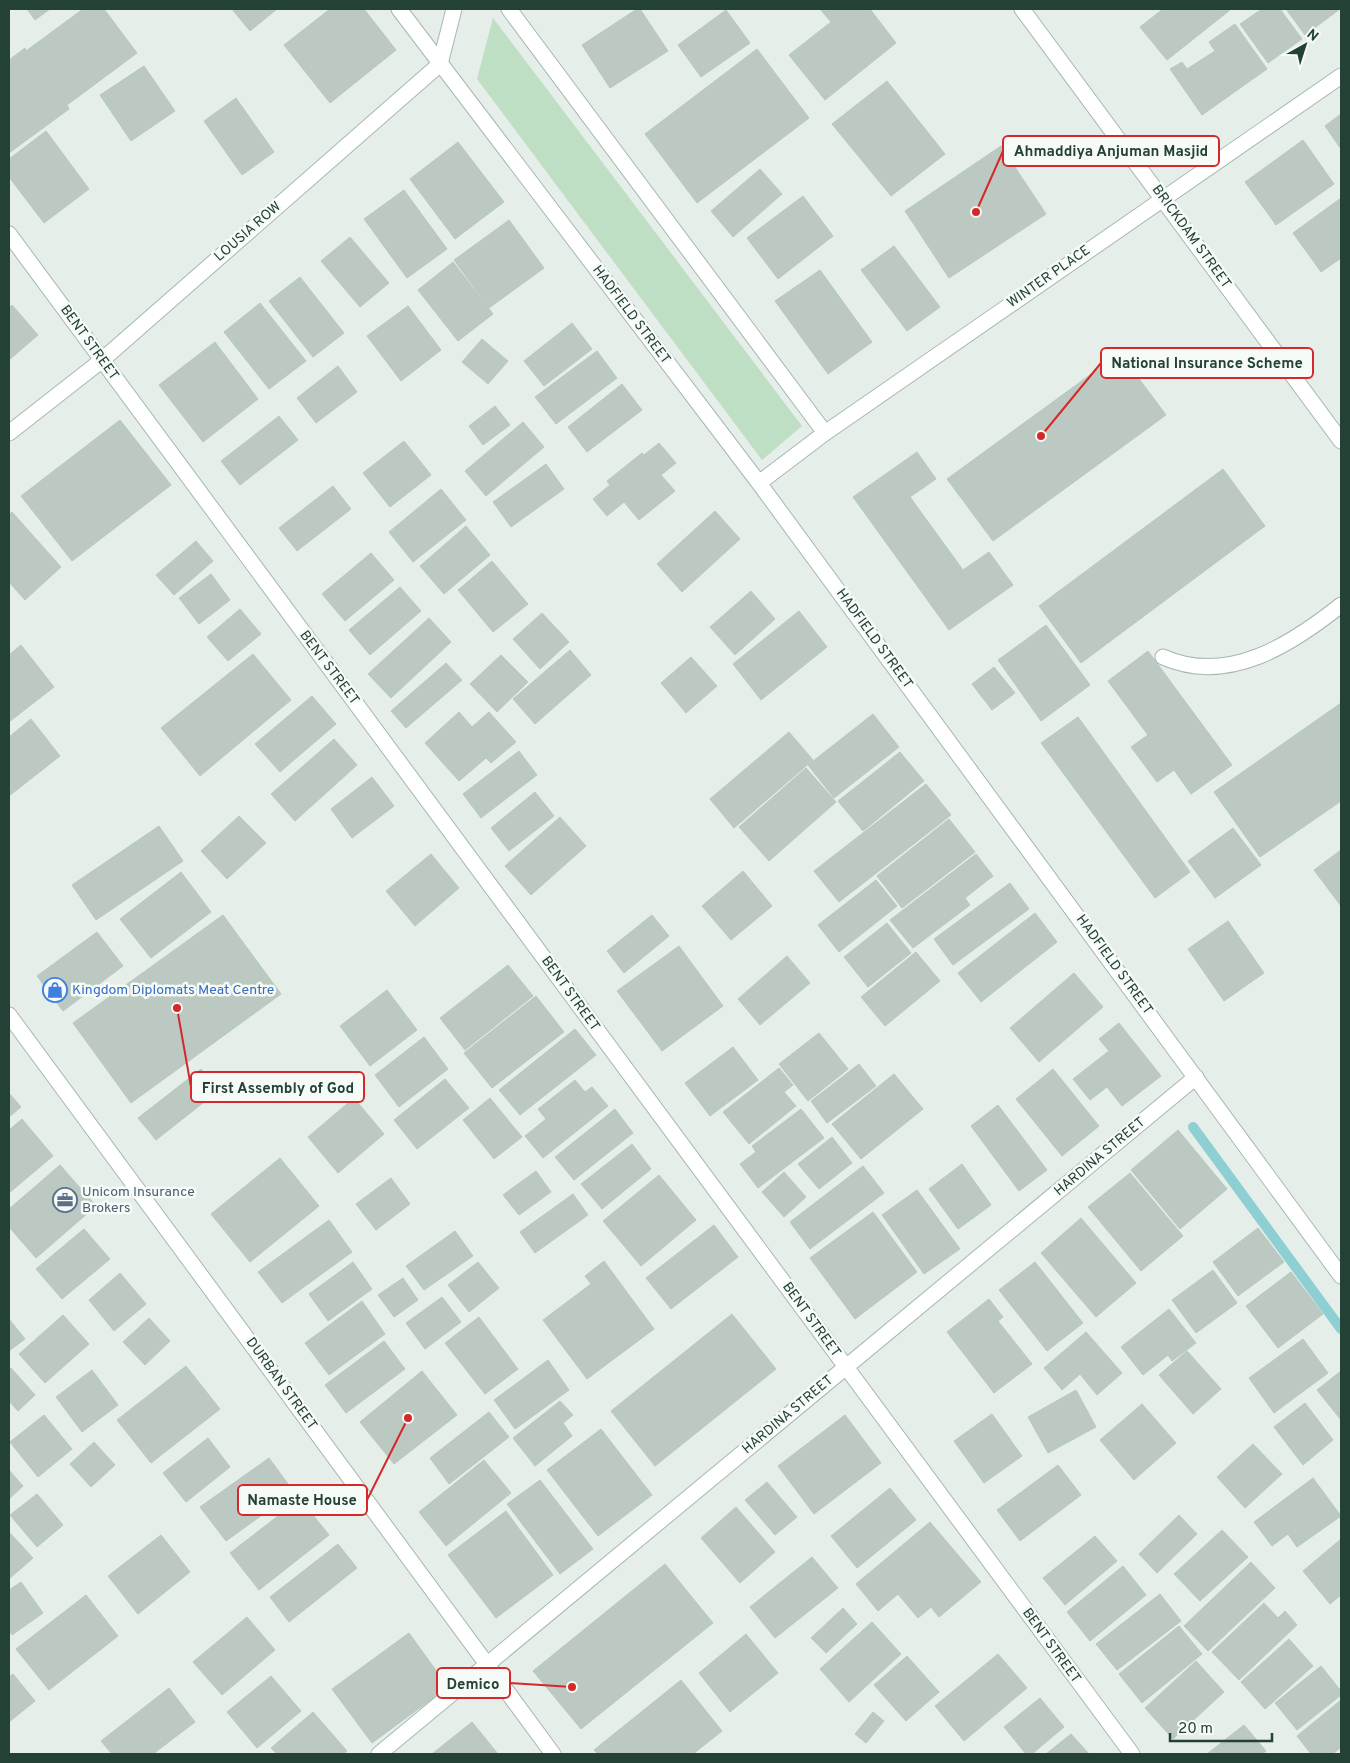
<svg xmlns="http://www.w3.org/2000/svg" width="1350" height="1763" viewBox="0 0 1350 1763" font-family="Overpass,sans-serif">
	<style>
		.green { fill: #bfdfc4 }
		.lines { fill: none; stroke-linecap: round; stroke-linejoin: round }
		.stream { stroke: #8ecfd3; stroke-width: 10 }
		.building { fill: #bbc9c2; stroke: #b8c8c0 }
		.service-casing { stroke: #a7b7b0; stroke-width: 17 }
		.minor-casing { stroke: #a7b7b0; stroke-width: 17 }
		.tertiary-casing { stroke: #a7b7b0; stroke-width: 17 }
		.service { stroke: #fff; stroke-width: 15 }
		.minor { stroke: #fff; stroke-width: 15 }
		.tertiary { stroke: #fff; stroke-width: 15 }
		.labels { text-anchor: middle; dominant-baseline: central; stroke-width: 5; stroke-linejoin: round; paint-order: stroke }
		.street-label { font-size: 14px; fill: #244136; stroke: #f6fbf8 }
		.shop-label { font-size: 14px; fill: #366cbe; stroke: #f6fbf8; text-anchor: start }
		.service-label { font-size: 14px; fill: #4e5e75; stroke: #f6fbf8; text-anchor: start }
		.leader { fill: none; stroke: #d62828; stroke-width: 2 }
		.callout-dot { fill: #d62828; stroke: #f6fbf8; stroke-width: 2 }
		.callout { fill: #f6fbf8; stroke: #d62828; stroke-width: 2 }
		.callout-label { font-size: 15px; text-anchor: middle; font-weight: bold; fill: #244136 }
	</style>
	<rect width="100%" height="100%" fill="#e5eee9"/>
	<!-- green -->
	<path class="green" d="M493,18L802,426L762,460L477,79Z"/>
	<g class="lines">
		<!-- stream -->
		<path class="stream" d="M1193,1127L1341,1329"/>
	</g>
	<!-- building -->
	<path class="building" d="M27,9H50L35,20Z
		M83,9H104L137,53L67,105L69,109L9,153V60L25,48L26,51Z
		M232,9H277L250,31Z
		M330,9H364L396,50L330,103L284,45Z
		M637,9H640L668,51L610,88L582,45Z
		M820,9H870L896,43L825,100L789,55L831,22Z
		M1163,9H1229L1230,10L1167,60L1140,27Z
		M1262,9H1280L1302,39L1268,63L1240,24Z
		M1286,9H1340L1305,35Z
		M726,10L750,43L701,77L678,45Z
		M1235,24L1267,69L1202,115L1170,69L1182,62L1187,69L1215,51L1209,42Z
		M757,49L809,118L697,203L645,134Z
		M144,66L175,111L131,141L100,95Z
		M887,81L945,154L891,196L832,124Z
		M236,98L274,152L242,175L204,121Z
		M1341,114V149L1325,126Z
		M46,131L89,189L44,223L9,177V159Z
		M1303,140L1334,184L1276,225L1245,182Z
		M458,142L504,202L455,239L410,179Z
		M1001,146L1046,214L949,278L905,211Z
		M760,169L782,194L733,237L711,211Z
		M404,190L447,249L407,278L364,219Z
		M803,196L833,236L778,279L747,238Z
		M1341,198V258L1321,272L1293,233Z
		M509,220L544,268L489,308L454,260Z
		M350,237L389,283L360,307L321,261Z
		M894,246L940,307L907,331L861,270Z
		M453,262L493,314L458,341L418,290Z
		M820,270L872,342L828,374L775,301Z
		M300,277L344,333L313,357L269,301Z
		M260,303L306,361L269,389L224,332Z
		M12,305L38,335L9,360V308Z
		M408,306L441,350L401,381L367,336Z
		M572,323L592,349L544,386L524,361Z
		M482,339L508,361L488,384L462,362Z
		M215,342L258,399L203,442L159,385Z
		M597,351L617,378L556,424L535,397Z
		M1120,353L1166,415L993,541L947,479Z
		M338,366L357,392L316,423L297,398Z
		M622,384L642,410L587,452L568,427Z
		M495,406L510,425L483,445L469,426Z
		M279,416L298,440L240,485L221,461Z
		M120,420L171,485L72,561L21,496Z
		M523,422L544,447L486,496L465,471Z
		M404,441L431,475L390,507L363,473Z
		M659,443L676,463L661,475L675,491L639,520L624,502L607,516L593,499L610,485L607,481L642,453L644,455Z
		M917,452L936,479L910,497L963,570L989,552L1013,585L949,630L853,497Z
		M546,464L564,489L511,527L493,502Z
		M1223,469L1265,526L1081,663L1039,606Z
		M333,486L351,509L297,551L279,528Z
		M441,489L466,520L413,562L389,532Z
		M715,511L740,539L682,592L657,564Z
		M12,512L61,567L25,600L9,582V515Z
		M466,526L490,555L444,594L420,566Z
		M196,541L213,561L174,595L156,575Z
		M371,553L394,580L345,621L322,594Z
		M492,561L528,604L493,632L458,590Z
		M211,574L230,600L199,624L179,598Z
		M400,587L421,611L370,655L349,630Z
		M751,591L775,619L735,655L710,627Z
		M240,609L261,634L228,661L207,637Z
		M799,611L827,647L761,700L733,664Z
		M542,613L569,642L540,669L513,639Z
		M429,618L451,642L391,698L368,674Z
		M1046,625L1090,685L1041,721L998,660Z
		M21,645L54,687L9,722V655Z
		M570,650L591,675L535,724L513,699Z
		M1148,651L1232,765L1191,794L1174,770L1157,782L1131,747L1148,735L1108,681Z
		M253,654L291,700L200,776L161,728Z
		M501,655L528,682L497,712L470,684Z
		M691,657L717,686L686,713L661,683Z
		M446,663L462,680L406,728L391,711Z
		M994,667L1015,693L992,710L972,684Z
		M312,696L336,724L280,772L255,744Z
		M1341,703V801L1260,857L1214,792Z
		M459,712L472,727L489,712L516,742L491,763L486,758L459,781L425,743Z
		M873,714L899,747L834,798L808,765Z
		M1078,717L1190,872L1155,898L1041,743Z
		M31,719L60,756L9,796V737Z
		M789,732L813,760L734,828L710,799Z
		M334,739L357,765L295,821L271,794Z
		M519,751L537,775L481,818L463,794Z
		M900,752L924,781L863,831L838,801Z
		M806,768L836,802L769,861L739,827Z
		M372,777L394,806L352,838L331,809Z
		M926,784L951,815L839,902L814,871Z
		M535,792L554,816L509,851L491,828Z
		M239,816L266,843L227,879L201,851Z
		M560,817L586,846L531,895L505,866Z
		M949,819L975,852L902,908L877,876Z
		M159,826L183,861L96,920L72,885Z
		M1233,828L1261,865L1215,898L1188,861Z
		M1341,850V906L1314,870Z
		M431,854L459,888L415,926L386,891Z
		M976,854L993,876L965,898L970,905L913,948L890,920Z
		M743,871L772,906L731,940L702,906Z
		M181,872L211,912L151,958L120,919Z
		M876,880L897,906L839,952L818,925Z
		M1010,883L1029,909L953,965L934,939Z
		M1035,913L1057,942L981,1002L958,973Z
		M223,915L281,994L131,1103L73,1023Z
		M652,915L669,936L624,973L607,951Z
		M1228,921L1264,973L1224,1001L1188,949Z
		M887,923L911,953L868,987L844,957Z
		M97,932L123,966L63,1011L37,976Z
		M679,946L723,1006L662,1051L617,991Z
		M916,952L940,981L885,1026L861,997Z
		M787,956L810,983L760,1025L738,999Z
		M508,965L533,996L465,1050L440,1018Z
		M1074,973L1103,1007L1039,1062L1010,1028Z
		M387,990L417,1030L370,1066L340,1026Z
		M536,996L564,1032L492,1088L464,1053Z
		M1119,1023L1161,1076L1122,1106L1107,1087L1090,1100L1073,1079L1109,1051L1099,1039Z
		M575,1029L596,1055L520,1115L499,1090Z
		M819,1033L848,1069L808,1101L779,1064Z
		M424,1037L448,1069L399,1107L375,1075Z
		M733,1047L758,1080L710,1116L685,1083Z
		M859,1064L876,1086L827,1123L811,1101Z
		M779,1068L793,1085L784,1092L796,1106L749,1144L723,1112Z
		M201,1069L218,1091L156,1140L138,1118Z
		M1053,1069L1099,1126L1062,1156L1016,1099Z
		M894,1074L923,1109L861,1159L832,1124Z
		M445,1079L469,1108L417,1149L394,1120Z
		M575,1080L585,1092L592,1087L608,1106L543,1158L525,1136L546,1119L538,1109Z
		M9,1093L21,1107L9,1117Z
		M354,1098L384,1134L338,1173L308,1137Z
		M490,1098L522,1137L494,1159L463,1120Z
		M998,1105L1047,1170L1019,1191L971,1126Z
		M615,1109L633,1133L574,1180L555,1157Z
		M801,1109L824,1138L758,1188L740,1164L756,1152L752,1146Z
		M22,1119L53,1156L9,1193V1130Z
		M1178,1130L1227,1189L1180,1229L1131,1170Z
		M832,1137L852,1163L819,1189L798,1164Z
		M632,1144L651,1169L602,1209L581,1184Z
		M280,1158L319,1206L250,1262L211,1214Z
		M962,1164L991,1205L958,1229L929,1189Z
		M60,1165L96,1206L36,1258L9,1227V1209Z
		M863,1166L884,1193L810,1249L790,1222Z
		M536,1171L551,1192L519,1215L503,1195Z
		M784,1172L806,1197L784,1217L762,1192Z
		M1130,1173L1183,1236L1141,1271L1088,1207Z
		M659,1175L696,1220L641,1266L603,1221Z
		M391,1178L410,1204L376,1230L356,1204Z
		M917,1190L960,1249L924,1274L882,1215Z
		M573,1194L588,1215L535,1253L520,1232Z
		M873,1212L917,1272L855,1319L810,1258Z
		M1081,1218L1136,1283L1096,1317L1041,1253Z
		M329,1220L352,1252L282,1303L258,1272Z
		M714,1225L738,1257L671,1309L646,1278Z
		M1258,1228L1284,1262L1238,1296L1213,1262Z
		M84,1229L110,1259L62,1299L36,1269Z
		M455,1231L473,1256L424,1290L406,1266Z
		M604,1261L654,1329L587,1379L543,1320L591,1284L585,1276Z
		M353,1262L372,1289L328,1321L309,1294Z
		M478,1262L499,1288L469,1312L448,1285Z
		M1035,1262L1083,1323L1047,1351L999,1290Z
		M1213,1270L1237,1303L1196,1333L1172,1300Z
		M1291,1272L1323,1314L1278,1348L1246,1306Z
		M120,1273L146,1304L114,1331L89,1300Z
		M403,1278L418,1300L394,1317L378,1295Z
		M442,1297L461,1322L425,1349L406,1323Z
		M989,1299L1003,1317L998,1321L1032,1364L994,1393L947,1332Z
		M362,1301L385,1334L329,1375L305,1343Z
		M1169,1309L1196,1343L1172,1361L1168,1355L1143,1375L1121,1347Z
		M732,1314L776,1369L655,1466L611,1411Z
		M63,1315L89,1344L45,1383L19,1354Z
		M479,1317L518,1369L485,1394L445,1343Z
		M149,1318L170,1341L145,1365L123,1342Z
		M9,1319L25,1339L9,1351Z
		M1086,1332L1122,1373L1097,1395L1080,1374L1062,1390L1044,1368Z
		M1303,1339L1328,1373L1274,1413L1249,1378Z
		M384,1341L405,1369L346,1413L325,1385Z
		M1187,1351L1221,1389L1193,1414L1159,1375Z
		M548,1360L569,1390L515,1429L494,1400Z
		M186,1366L220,1409L151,1463L117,1420Z
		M11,1368L35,1395L18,1411L9,1401V1370Z
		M92,1370L118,1405L82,1432L56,1397Z
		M422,1371L457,1415L394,1464L360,1422Z
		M1341,1371V1420L1317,1390Z
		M1076,1390L1096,1427L1048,1453L1028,1417Z
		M560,1401L573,1415L563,1423L572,1436L535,1466L513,1438Z
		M1305,1403L1333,1440L1303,1465L1274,1427Z
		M1142,1404L1176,1443L1134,1480L1100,1440Z
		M489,1412L509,1437L449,1484L430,1458Z
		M992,1414L1022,1456L984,1483L954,1441Z
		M44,1415L72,1449L38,1477L10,1442Z
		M845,1415L881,1463L814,1514L778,1466Z
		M601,1429L652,1495L598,1536L547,1470Z
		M208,1438L230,1467L186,1502L163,1473Z
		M94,1442L115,1465L91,1487L70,1464Z
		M1253,1444L1282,1474L1245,1508L1217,1477Z
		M269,1458L294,1492L226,1541L200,1507Z
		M484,1460L511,1493L446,1546L419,1512Z
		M1058,1465L1081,1495L1020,1541L997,1510Z
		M9,1470L23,1486L9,1499Z
		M1313,1478L1341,1516L1297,1547L1288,1534L1272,1546L1254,1522Z
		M540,1480L593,1549L560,1574L507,1504Z
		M767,1482L797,1517L775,1535L745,1500Z
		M890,1488L916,1520L857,1568L831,1536Z
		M37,1494L63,1525L37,1547L10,1515Z
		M300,1499L329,1535L259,1590L230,1553Z
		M736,1507L775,1552L740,1583L701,1538Z
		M506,1511L553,1575L496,1618L448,1555Z
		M1179,1515L1197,1534L1157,1573L1139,1554Z
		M930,1522L981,1582L939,1617L931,1607L918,1618L898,1594L878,1611L856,1584Z
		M1222,1530L1248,1557L1200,1601L1174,1574Z
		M9,1532L33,1558L9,1579Z
		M161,1535L190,1572L138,1614L108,1576Z
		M1095,1536L1117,1561L1065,1605L1043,1578Z
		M1341,1539V1595L1330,1604L1303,1571Z
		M338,1544L357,1568L289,1622L270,1597Z
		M812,1557L838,1588L775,1638L750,1607Z
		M1251,1562L1275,1588L1208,1651L1184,1626Z
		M665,1564L713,1623L581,1729L533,1671Z
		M1123,1566L1146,1595L1090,1641L1067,1612Z
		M21,1582L43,1613L12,1635L9,1630V1590Z
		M1160,1594L1181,1621L1117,1670L1096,1644Z
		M86,1595L118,1636L49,1690L16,1649Z
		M1264,1603L1278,1618L1285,1611L1297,1625L1239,1680L1212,1652Z
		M843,1608L857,1624L826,1653L811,1638Z
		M247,1617L275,1650L222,1695L193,1662Z
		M872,1622L901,1654L849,1702L820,1669Z
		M1179,1626L1202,1654L1142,1703L1119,1674Z
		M409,1633L448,1687L372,1743L332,1689Z
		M746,1634L778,1673L730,1712L699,1673Z
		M1289,1639L1313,1666L1265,1709L1241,1682Z
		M998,1654L1027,1688L964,1741L935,1706Z
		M907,1656L939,1692L906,1721L874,1685Z
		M1196,1661L1224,1692L1173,1739L1145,1708Z
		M1321,1666L1341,1691V1695L1297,1730L1275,1703Z
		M13,1674L35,1701L9,1722V1677Z
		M271,1676L301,1711L257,1748L227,1712Z
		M681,1680L722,1731L693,1754H598L594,1750Z
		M169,1688L195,1722L153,1754H112L101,1741Z
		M1040,1698L1064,1727L1032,1754H1026L1004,1727Z
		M1341,1700V1747L1333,1754H1311L1297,1736Z
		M313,1712L347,1751L343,1754H277L271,1748Z
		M873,1712L884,1721L866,1743L855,1734Z
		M472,1722L498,1754H432Z
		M1244,1725L1266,1751L1262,1754H1207Z
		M1071,1734L1089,1754H1046Z"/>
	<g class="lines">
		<defs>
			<path id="service" d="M1163,657C1228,686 1292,644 1341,605"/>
			<path id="minor" d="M399,9L759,483L1341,1276
				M509,9L825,433
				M1022,9L1341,441
				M9,234L1132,1754
				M9,433L101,361L440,64L454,9
				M759,483L825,433L1341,76
				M379,1754L1196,1077"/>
			<path id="tertiary" d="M9,1015L553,1754"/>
		</defs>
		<!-- service casing -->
		<use href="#service" class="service-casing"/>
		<!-- minor casing -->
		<use href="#minor" class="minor-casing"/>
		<!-- tertiary casing -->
		<use href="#tertiary" class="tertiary-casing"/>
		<!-- service -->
		<use href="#service" class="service"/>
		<!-- minor -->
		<use href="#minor" class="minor"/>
		<!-- tertiary -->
		<use href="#tertiary" class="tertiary"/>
	</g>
	<!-- icons -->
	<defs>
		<symbol id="shop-ring" viewBox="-11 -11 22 22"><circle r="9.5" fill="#f6fbf8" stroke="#3f7fe0" stroke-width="1.5"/><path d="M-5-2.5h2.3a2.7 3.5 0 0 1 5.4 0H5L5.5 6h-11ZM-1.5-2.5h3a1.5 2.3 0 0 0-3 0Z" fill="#3f7fe0"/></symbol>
		<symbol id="office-ring" viewBox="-11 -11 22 22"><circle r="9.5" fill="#f6fbf8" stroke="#5c6f8a" stroke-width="1.5"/><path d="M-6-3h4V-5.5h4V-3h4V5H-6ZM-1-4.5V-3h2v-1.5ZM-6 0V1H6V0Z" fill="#5c6f8a"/></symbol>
	</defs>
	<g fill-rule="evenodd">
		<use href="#shop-ring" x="41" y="976" width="28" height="28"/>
		<use href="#office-ring" x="51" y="1186" width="28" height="28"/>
	</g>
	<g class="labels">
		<!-- street labels -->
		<g class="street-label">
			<text transform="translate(248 232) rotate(-41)">LOUSIA ROW</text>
			<text transform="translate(1191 237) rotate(54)">BRICKDAM STREET</text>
			<text transform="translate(1049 277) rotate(-35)">WINTER PLACE</text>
			<text transform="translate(631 315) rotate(53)">HADFIELD STREET</text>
			<text transform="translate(89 343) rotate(54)">BENT STREET</text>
			<text transform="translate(874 639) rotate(54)">HADFIELD STREET</text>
			<text transform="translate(329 668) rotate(53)">BENT STREET</text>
			<text transform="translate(1114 965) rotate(54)">HADFIELD STREET</text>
			<text transform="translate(570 994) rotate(54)">BENT STREET</text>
			<text transform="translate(1100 1157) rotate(-40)">HARDINA STREET</text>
			<text transform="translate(811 1320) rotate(54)">BENT STREET</text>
			<text transform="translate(281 1384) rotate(54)">DURBAN STREET</text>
			<text transform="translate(788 1415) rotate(-40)">HARDINA STREET</text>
			<text transform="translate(1051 1646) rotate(54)">BENT STREET</text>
		</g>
		<!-- shop labels -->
		<g class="shop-label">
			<text x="72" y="990">Kingdom Diplomats Meat Centre</text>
		</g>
		<!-- service labels -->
		<g class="service-label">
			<text x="82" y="1192">Unicom Insurance<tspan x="82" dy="16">Brokers</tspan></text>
		</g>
	</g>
	<!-- callouts -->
	<path class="leader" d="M976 212L1003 151M1041 436L1101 363M177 1008L191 1087M408 1418L367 1500M572 1687L510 1683"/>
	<g class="callout-dot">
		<circle cx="976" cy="212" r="5"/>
		<circle cx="1041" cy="436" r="5"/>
		<circle cx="177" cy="1008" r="5"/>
		<circle cx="408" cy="1418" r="5"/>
		<circle cx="572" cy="1687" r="5"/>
	</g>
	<g class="callout">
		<rect x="1003" y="136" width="216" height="30" rx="5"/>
		<rect x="1101" y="348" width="212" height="30" rx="5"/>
		<rect x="191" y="1072" width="173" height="30" rx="5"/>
		<rect x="238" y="1485" width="129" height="30" rx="5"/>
		<rect x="437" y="1668" width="73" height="30" rx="5"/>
	</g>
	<g class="callout-label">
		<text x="1111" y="156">Ahmaddiya Anjuman Masjid</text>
		<text x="1207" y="368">National Insurance Scheme</text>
		<text x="278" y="1093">First Assembly of God</text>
		<text x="302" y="1505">Namaste House</text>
		<text x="473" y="1689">Demico</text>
	</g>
	<!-- border -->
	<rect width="1350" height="1763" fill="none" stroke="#244136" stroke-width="20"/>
	<!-- north arrow -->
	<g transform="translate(1305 45) rotate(39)" stroke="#f6fbf8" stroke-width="4" paint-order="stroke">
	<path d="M0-4L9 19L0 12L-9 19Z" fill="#244136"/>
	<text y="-8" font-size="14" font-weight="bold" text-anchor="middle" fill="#244136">N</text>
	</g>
	<!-- scale -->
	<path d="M1170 1733v8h102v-8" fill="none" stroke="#244136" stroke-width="2.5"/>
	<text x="1178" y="1733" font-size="15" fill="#244136" stroke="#f6fbf8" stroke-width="4" paint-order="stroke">20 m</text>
</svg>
